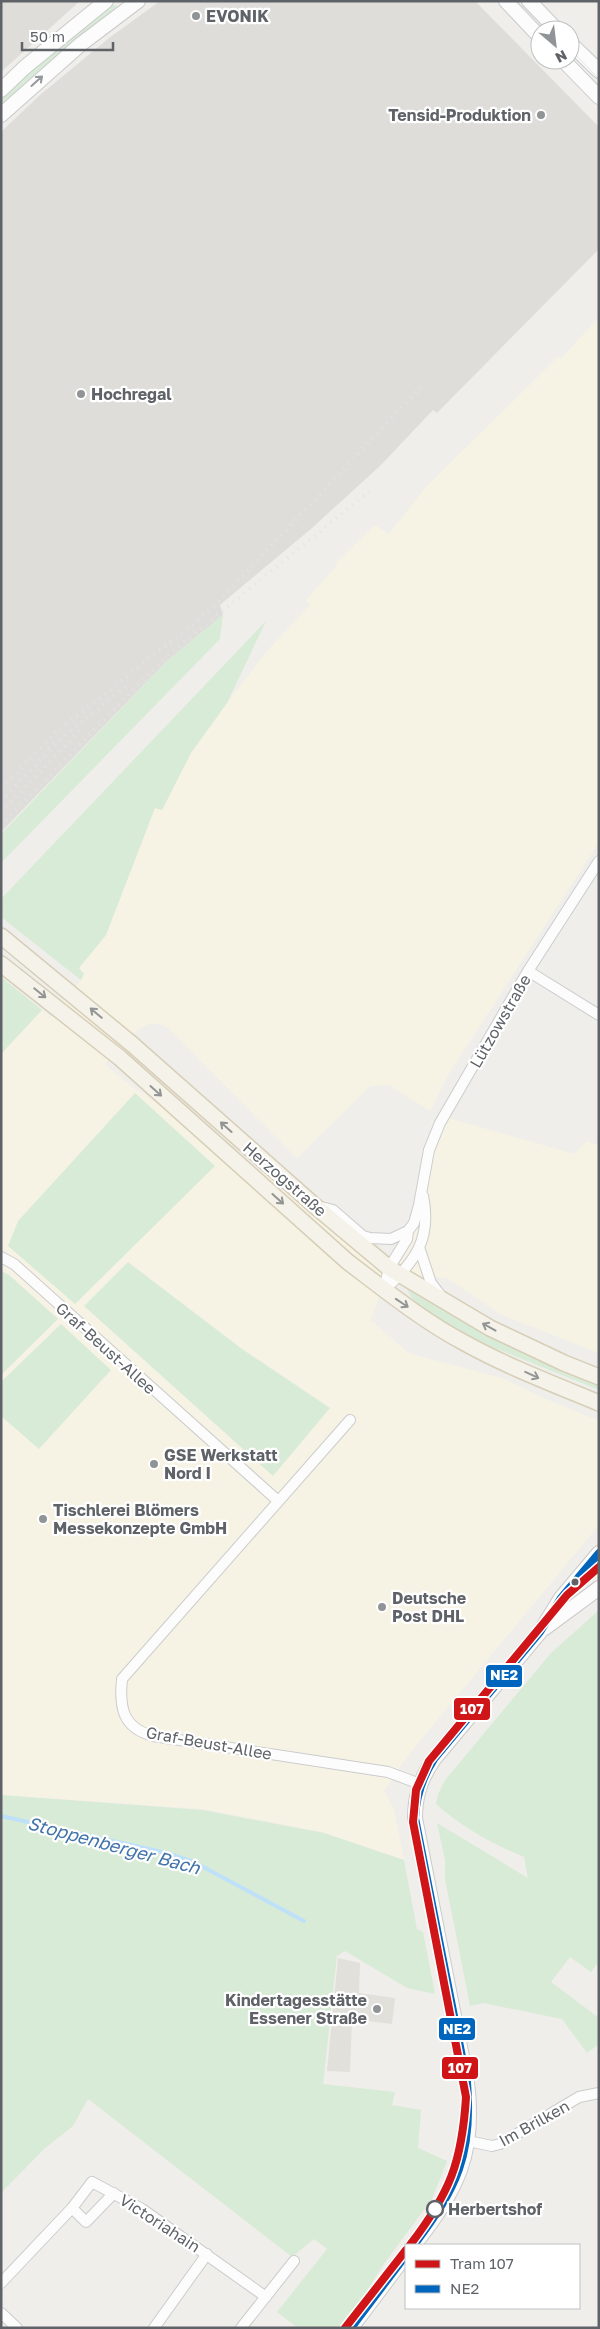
<svg xmlns="http://www.w3.org/2000/svg" width="600" height="2329" viewBox="0 0 600 2329" font-family="'Golos Text',sans-serif">
	<style>
		.commercial { fill: #f7f3e4; fill-rule: evenodd }
		.industrial { fill: #dfddda }
		.education { fill: #e2e0da }
		.green { fill: #d8ebd6 }
		.lines { fill: none; stroke-linecap: round; stroke-linejoin: round }
		.stream { stroke: #bfe0f9; stroke-width: 4 }
		.minor-casing { stroke: #cbcccc; stroke-width: 12 }
		.secondary-casing { stroke: #cacacb; stroke-width: 16 }
		.primary-casing { stroke: #d7ceb8; stroke-width: 18 }
		.minor { stroke: #fdfcfc; stroke-width: 10 }
		.secondary { stroke: #fdfcfc; stroke-width: 14 }
		.primary { stroke: #f4f2e9; stroke-width: 15 }
		.tram { stroke: #e4e4e4; stroke-width: 1 }
		.rail { stroke: #e4e4e4; stroke-width: 4; stroke-dasharray: 1 6; stroke-linecap: butt }
		.bus-1-casing { stroke: #fff; stroke-width: 11 }
		.bus-1 { stroke: #0065bd; stroke-width: 8 }
		.tram-1-casing { stroke: #fff; stroke-width: 11 }
		.tram-1 { stroke: #d01519; stroke-width: 8 }
		.oneway { stroke: #96999c }
		.oneway2 { stroke: #939595 }
		.poi-dot { fill: #919496; stroke: #fff; stroke-width: 2 }
		.bus-dot { fill: #5f6368; stroke: #fff; stroke-width: 2 }
		.stop-dot { fill: #fff; stroke: #5f6368; stroke-width: 2.5 }
		.labels { text-anchor: middle; dominant-baseline: central; stroke-width: 4.5; stroke-linejoin: round; paint-order: stroke }
		.poi-label { font-size: 16px; font-weight: bold; fill: #5f6368; stroke: #fff; text-anchor: start }
		.street-label { font-size: 16px; fill: #5f6368; stroke: #fff }
		.stop-label { font-size: 16px; font-weight: bold; fill: #5f6368; stroke: #fff; text-anchor: start }
		.water-label { font-size: 18px; font-style: italic; fill: #4174aa; stroke: #fff }
		.line-badge { stroke: #fff; stroke-width: 2 }
		.badge-label { font-size: 14px; text-anchor: middle; font-weight: bold; fill: #fff }
	</style>
	<rect width="100%" height="100%" fill="#efeeea"/>
	<!-- commercial -->
	<path class="commercial" d="M599,317V842L448,1075L430,1111L389,1085L370,1086L297,1158L169,1029L160,1024H149L138,1030L105,1064L131,1086L315,1207L388,1268L371,1320L408,1353L505,1379L543,1398L599,1421V1525L409,1754L384,1791L394,1810L404,1860L322,1832L203,1809L1,1795V1416L39,1449L61,1324L1,1382V1375L58,1319L9,1275L1,1271V1054L42,1010L50,1017L81,980L84,974L79,968L106,935L155,807L162,810L191,753L227,703L268,650L310,605L306,600L337,566L335,564L375,525L389,534L426,487L559,356L561,359ZM84,1306L242,1349L330,1408Z
		M445,1117L574,1154L587,1141L599,1146V1353L502,1315L447,1278L401,1275L390,1268L408,1240L430,1150Z"/>
	<!-- industrial -->
	<path class="industrial" d="M1,1H80L1,72Z
		M160,1H475L599,127V249L437,413L433,410L381,465L312,528L220,605L223,615L167,661L1,832V132L40,95L109,38Z"/>
	<!-- education -->
	<path class="education" d="M338,1958L360,1963L359,1993L395,1998L392,2024L352,2019L350,2072L327,2071Z"/>
	<!-- green -->
	<path class="green" d="M110,5L118,6L73,41L1,107V100C36,67 72,35 110,5Z
		M223,615L220,639L1,863V834L167,661Z
		M266,621L227,703L191,753L162,810L155,808L106,935L79,968L84,974L81,980L1,917V899Z
		M1,977L42,1010L1,1054Z
		M135,1093L215,1166L75,1304L8,1246L18,1221Z
		M128,1262L242,1349L330,1408L273,1476L84,1306Z
		M1,1271L9,1275L58,1319L1,1375Z
		M406,1288C468,1327 531,1356 599,1384V1390L490,1346L447,1324L420,1307L413,1300Z
		M61,1324L111,1370L39,1449L1,1416V1382Z
		M599,1610V1961L591,1972L570,1957L551,1982L599,2018V2044L587,2053L562,2019L483,2003L470,2006L445,1879V1860L437,1823L528,1878L524,1857C492,1844 462,1827 436,1804L438,1794L445,1780L551,1653Z
		M1,1795L202,1810L324,1833L404,1860L417,1929L423,1932L435,1994L407,1988L345,1951L337,1956L323,2084L395,2092L392,2105L421,2110L418,2148L447,2161L432,2199L383,2265L344,2328H298L277,2312L327,2249L314,2239L292,2257L88,2099L73,2126L44,2149L1,2193Z"/>
	<g class="lines">
		<!-- stream -->
		<path class="stream" d="M1,1816L167,1853L194,1862L304,1921"/>
		<defs>
			<path id="minor" d="M528,971L599,1015
				M317,1206L333,1210L363,1236L370,1238L391,1239L408,1231
				M420,1250L431,1283L441,1296
				M1,1257L14,1264L277,1500
				M384,1290L389,1268L407,1239L408,1231L414,1223L419,1205L429,1150L440,1123L528,971L599,861
				M384,1290C415,1262 432,1239 423,1196
				M350,1420L122,1679C119,1708 123,1728 153,1736L388,1772L420,1784
				M468,2141L492,2146L500,2144L579,2097L599,2093
				M72,2208L86,2222L114,2193
				M1,2283L72,2208L92,2182L142,2209L266,2297
				M1,2313L17,2328
				M154,2328L207,2254
				M241,2328L294,2261"/>
			<path id="secondary" d="M506,1L540,37
				M529,1L557,30
				M570,43L599,71
				M563,60L599,97
				M1,90L25,67L106,1
				M1,115L81,44L138,1
				M545,1628L599,1588
				M414,2245C457,2190 476,2154 467,2082L415,1818C415,1795 421,1778 434,1759L540,1632L561,1598L599,1553
				M351,2328L406,2255"/>
			<path id="primary" d="M1,936L133,1045L315,1206L389,1268L490,1328L564,1363L599,1377
				M1,964L120,1058L348,1262C385,1290 422,1320 463,1342C506,1366 553,1384 599,1403"/>
		</defs>
		<!-- minor casing -->
		<use href="#minor" class="minor-casing"/>
		<!-- secondary casing -->
		<use href="#secondary" class="secondary-casing"/>
		<!-- primary casing -->
		<use href="#primary" class="primary-casing"/>
		<!-- minor -->
		<use href="#minor" class="minor"/>
		<!-- secondary -->
		<use href="#secondary" class="secondary"/>
		<!-- primary -->
		<use href="#primary" class="primary"/>
		<!-- tram -->
		<path class="tram" d="M515,1L543,30
			M570,49L599,79"/>
		<!-- rail -->
		<path class="rail" d="M48,748L131,683
			M1,788L56,732L198,620L221,599L422,386
			M1,801L55,745
			M1,812L83,728
			M1,825L167,656L371,490"/>
		<defs>
			<path id="bus-1" d="M414,2245C457,2188 473,2155 467,2082L415,1818C416,1796 422,1778 434,1759L540,1632L561,1598L599,1553
				M351,2328L406,2255"/>
		</defs>
		<!-- bus-1 casing -->
		<use href="#bus-1" class="bus-1-casing"/>
		<!-- bus-1 -->
		<use href="#bus-1" class="bus-1"/>
		<defs>
			<path id="tram-1" d="M410,2245C450,2193 462,2162 466,2097L413,1822L416,1790L429,1761L567,1595L599,1567
				M345,2328L406,2250"/>
		</defs>
		<!-- tram-1 casing -->
		<use href="#tram-1" class="tram-1-casing"/>
		<!-- tram-1 -->
		<use href="#tram-1" class="tram-1"/>
	</g>
	<!-- one-way arrows -->
	<defs><path id="oneway-shaft" d="M-6 0H5M1.5-3L5.5 0L1.5 3" fill="none" stroke-width="1.6" stroke-linecap="round" stroke-linejoin="round" transform="scale(1.25)"/></defs>
	<use class="oneway" href="#oneway-shaft" transform="translate(37 81) rotate(-42)"/>
	<g class="oneway2">
		<use href="#oneway-shaft" transform="translate(40 993) rotate(39)"/>
		<use href="#oneway-shaft" transform="translate(96 1013) rotate(-140)"/>
		<use href="#oneway-shaft" transform="translate(156 1091) rotate(42)"/>
		<use href="#oneway-shaft" transform="translate(226 1127) rotate(-138)"/>
		<use href="#oneway-shaft" transform="translate(278 1199) rotate(42)"/>
		<use href="#oneway-shaft" transform="translate(402 1303) rotate(34)"/>
		<use href="#oneway-shaft" transform="translate(489 1327) rotate(-151)"/>
		<use href="#oneway-shaft" transform="translate(532 1375) rotate(25)"/>
	</g>
	<!-- markers -->
	<g class="poi-dot">
		<circle cx="196" cy="16" r="5"/>
		<circle cx="541" cy="115" r="5"/>
		<circle cx="81" cy="394" r="5"/>
		<circle cx="154" cy="1464" r="5"/>
		<circle cx="43" cy="1519" r="5"/>
		<circle cx="382" cy="1607" r="5"/>
		<circle cx="377" cy="2009" r="5"/>
	</g>
	<circle class="bus-dot" cx="575" cy="1582" r="4.5"/>
	<circle class="stop-dot" cx="435" cy="2209" r="8"/>
	<g class="labels">
		<!-- poi labels -->
		<g class="poi-label">
			<text x="206" y="16">EVONIK</text>
			<text x="531" y="115" text-anchor="end">Tensid-Produktion</text>
			<text x="91" y="394">Hochregal</text>
			<text x="164" y="1455">GSE Werkstatt<tspan x="164" dy="18">Nord I</tspan></text>
			<text x="53" y="1510">Tischlerei Blömers<tspan x="53" dy="18">Messekonzepte GmbH</tspan></text>
			<text x="392" y="1598">Deutsche<tspan x="392" dy="18">Post DHL</tspan></text>
			<text x="367" y="2000" text-anchor="end">Kindertagesstätte<tspan x="367" dy="18">Essener Straße</tspan></text>
		</g>
		<!-- street labels -->
		<g class="street-label">
			<text transform="translate(500 1021) rotate(-60)">Lützowstraße</text>
			<text transform="translate(285 1179) rotate(41)">Herzogstraße</text>
			<text transform="translate(106 1348) rotate(42)">Graf-Beust-Allee</text>
			<text transform="translate(209 1743) rotate(10)">Graf-Beust-Allee</text>
			<text transform="translate(534 2123) rotate(-29)">Im Brilken</text>
			<text transform="translate(160 2223) rotate(33)">Victoriahain</text>
		</g>
		<!-- stop labels -->
		<g class="stop-label">
			<text x="448" y="2209">Herbertshof</text>
		</g>
		<!-- water labels -->
		<g class="water-label">
			<text transform="translate(114 1845) rotate(15)">Stoppenberger Bach</text>
		</g>
	</g>
	<g class="line-badge">
		<rect x="485" y="1664" width="38" height="24" rx="5" fill="#0065bd"/>
		<rect x="453" y="1697" width="38" height="24" rx="5" fill="#d01519"/>
		<rect x="438" y="2017" width="38" height="24" rx="5" fill="#0065bd"/>
		<rect x="441" y="2056" width="38" height="24" rx="5" fill="#d01519"/>
	</g>
	<g class="badge-label">
		<text x="504" y="1680">NE2</text>
		<text x="472" y="1714">107</text>
		<text x="457" y="2034">NE2</text>
		<text x="460" y="2073">107</text>
	</g>
	<!-- border -->
	<rect width="600" height="2329" fill="none" stroke="#5f6368" stroke-width="5"/>
	<!-- legend -->
	<rect x="405" y="2244" width="175" height="65" fill="#ffffff" stroke="#bfc1c3"/>
	<rect x="415" y="2260" width="25" height="8" fill="#d01519" stroke="#bfc1c3"/>
	<text x="450" y="2269" font-size="15" fill="#5f6368">Tram 107</text>
	<rect x="415" y="2285" width="25" height="8" fill="#0065bd" stroke="#bfc1c3"/>
	<text x="450" y="2294" font-size="15" fill="#5f6368">NE2</text>
	<!-- north arrow -->
	<g transform="translate(555 45) rotate(152)"><circle r="24" fill="#ffffff" stroke="#bfc1c3"/>
	<path d="M0-4L9 19L0 12L-9 19Z" fill="#919496"/>
	<text y="-8" font-size="14" font-weight="bold" text-anchor="middle" fill="#5f6368">N</text>
	</g>
	<!-- scale -->
	<path d="M22 42v8h91v-8" fill="none" stroke="#5f6368" stroke-width="2.5"/>
	<text x="30" y="42" font-size="15" fill="#5f6368" stroke="#ffffff" stroke-width="4" paint-order="stroke">50 m</text>
</svg>
